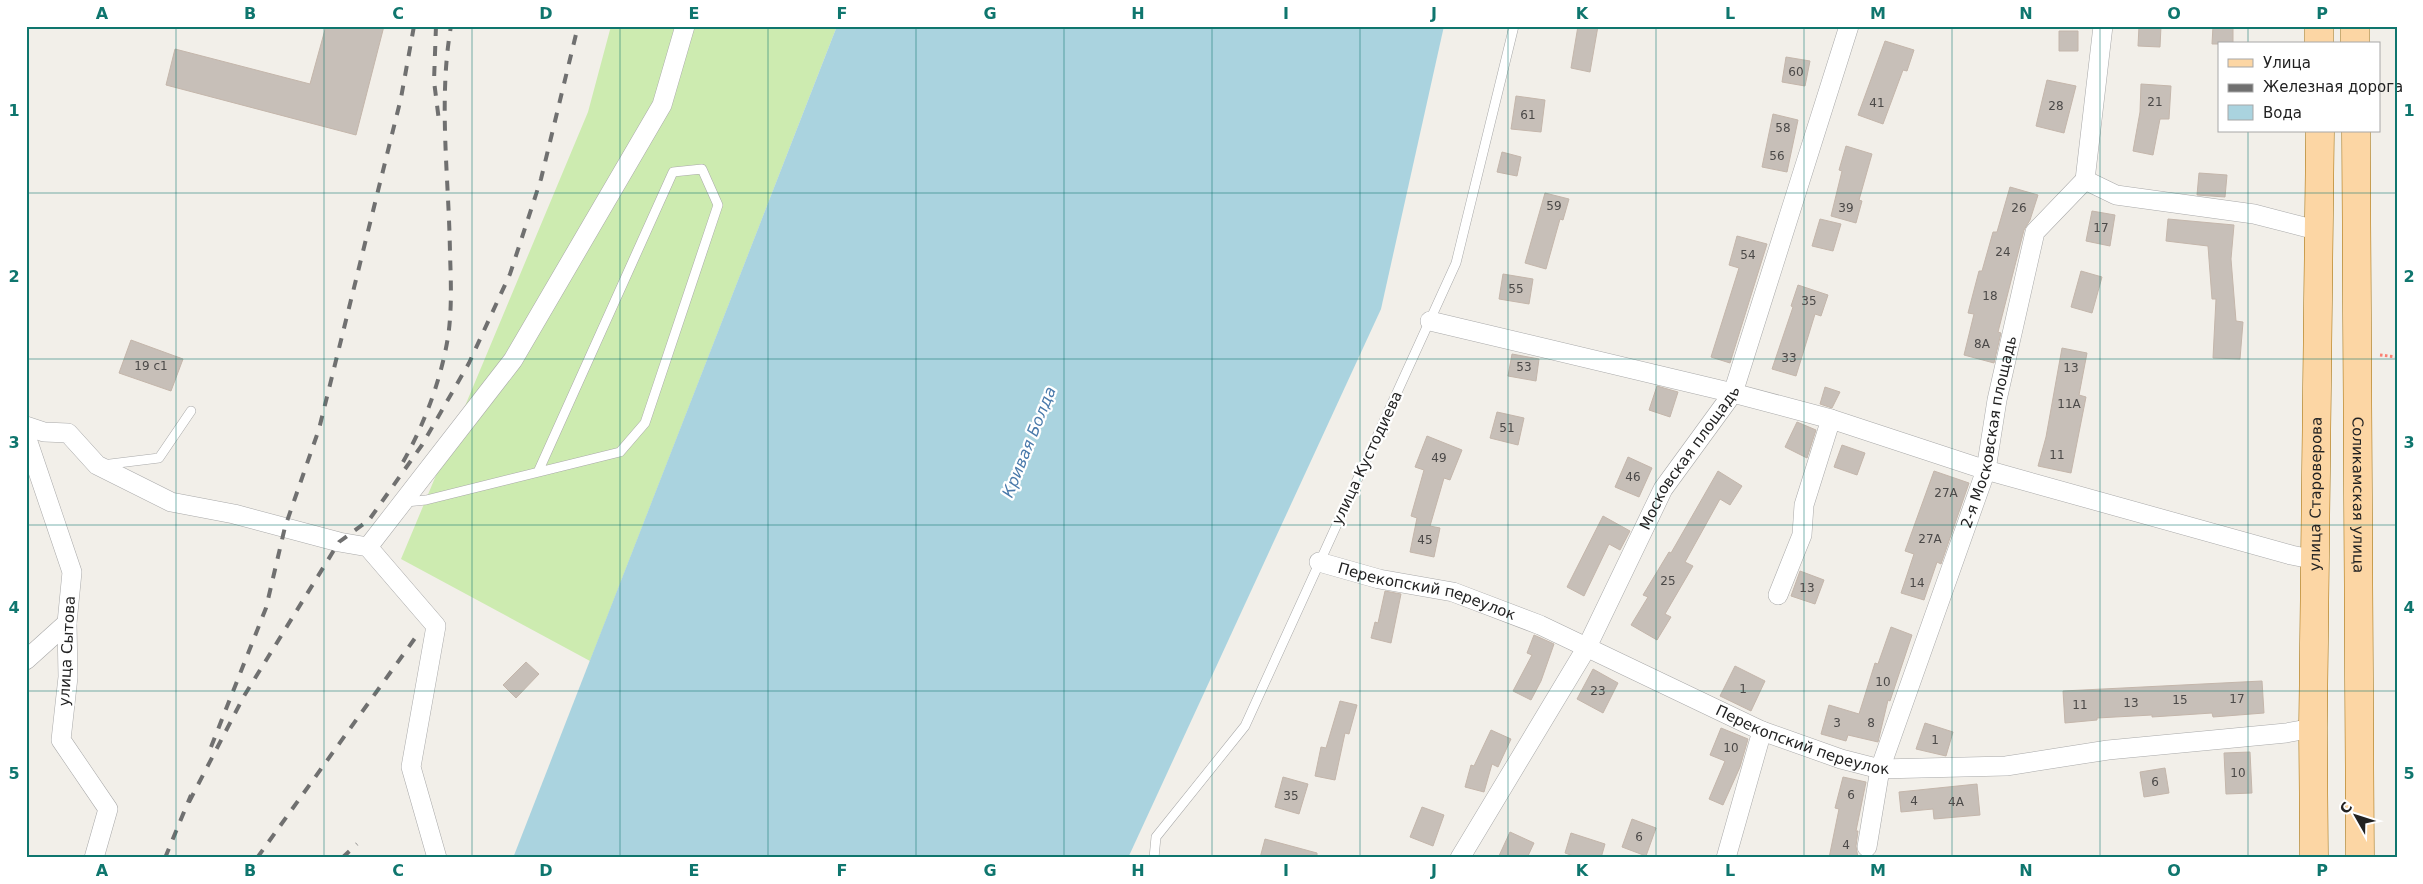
<svg xmlns="http://www.w3.org/2000/svg" width="2423" height="884" viewBox="0 0 2423 884" font-family="'DejaVu Sans',sans-serif">
	<style>
		.grass { fill: #cdebb0 }
		.water { fill: #aad3df }
		.building { fill: #c7bfb8; stroke: #c4b6ab }
		.lines { fill: none; stroke-linecap: round; stroke-linejoin: round }
		.lane-casing { stroke: #a9a9a9; stroke-width: 10 }
		.street-casing { stroke: #a9a9a9; stroke-width: 20 }
		.primary-casing { stroke: #a06b00; stroke-width: 29 }
		.path { stroke: #fa8072; stroke-width: 3; stroke-dasharray: 2.5 2.5; stroke-linecap: butt }
		.lane { stroke: #fff; stroke-width: 9 }
		.street { stroke: #fff; stroke-width: 19 }
		.primary { stroke: #fcd6a4; stroke-width: 28 }
		.rail { stroke: #707070; stroke-width: 4; stroke-dasharray: 10 10; stroke-linecap: butt }
		.grid { fill: none; stroke: #0f766e; stroke-width: 1; stroke-opacity: 0.55 }
		.labels { text-anchor: middle; dominant-baseline: central; stroke-width: 4.5; stroke-linejoin: round; paint-order: stroke }
		.number-label { font-size: 12px; fill: #4b4948 }
		.street-label { font-size: 15px; fill: #222; stroke: #fff }
		.water-label { font-size: 16px; font-style: italic; fill: #4a7aab; stroke: #fff }
		.neatline { fill: none; stroke: #0f766e; stroke-width: 2 }
		.grid-label { font-size: 16px; text-anchor: middle; font-weight: bold; fill: #0f766e }
	</style>
	<rect width="100%" height="100%" fill="#f2efe9"/>
	<!-- grass -->
	<path class="grass" d="M611,26H837L590,661L401,559L588,112Z"/>
	<!-- water -->
	<path class="water" d="M837,26H1444L1381,309L1128,858H513Z"/>
	<!-- building -->
	<path class="building" d="M326,26H384L356,135L166,85L175,49L310,84Z
		M1578,26H1598L1590,72L1571,68Z
		M2139,26H2161L2160,47L2138,46Z
		M2213,26H2233V44H2212Z
		M2059,31H2078V51H2059Z
		M1885,41L1914,50L1907,71L1903,70L1883,124L1858,115Z
		M1786,57L1810,61L1805,86L1782,82Z
		M2047,80L2076,86L2064,133L2036,126Z
		M2141,84L2171,86L2169,119H2160L2153,155L2133,151L2140,112Z
		M1516,96L1545,100L1541,132L1511,129Z
		M1773,114L1798,120L1787,172L1762,167Z
		M1846,146L1872,154L1859,200L1862,201L1856,223L1831,216L1842,171L1839,170Z
		M1502,152L1521,157L1517,176L1497,172Z
		M2199,173L2227,175L2225,197L2197,195Z
		M2010,187L2038,195L2030,220L2024,230L1998,332L2001,333L1994,363L1964,355L1974,314L1968,313L1979,271H1982L1993,232H1997Z
		M1545,193L1569,199L1563,220L1560,219L1546,269L1525,263Z
		M2092,211L2115,215L2110,246L2086,241Z
		M1820,219L1841,224L1833,251L1812,246Z
		M2168,219L2234,225L2231,259L2236,321L2243,322L2240,359L2213,358L2216,299H2212L2208,246L2166,241Z
		M1737,236L1767,244L1730,363L1711,357L1739,268L1729,265Z
		M2081,271L2102,277L2092,313L2071,307Z
		M1503,274L1533,279L1529,304L1499,299Z
		M1798,285L1828,295L1821,316L1815,314L1796,376L1772,369L1793,307L1791,306Z
		M131,340L183,359L171,391L119,373Z
		M2062,348L2087,353L2079,395L2086,397L2071,473L2038,466L2046,437Z
		M1512,354L1539,359L1536,381L1508,376Z
		M1657,386L1678,392L1670,417L1649,410Z
		M1825,387L1840,392L1832,408L1820,404Z
		M1497,412L1524,418L1518,445L1490,438Z
		M1797,422L1816,430L1807,458L1785,447Z
		M1427,436L1462,450L1450,480L1444,478L1430,526L1440,528L1434,557L1410,552L1417,518L1411,516L1424,470L1415,467Z
		M1842,445L1865,453L1857,475L1834,467Z
		M1628,457L1652,468L1639,497L1615,487Z
		M1718,471L1742,486L1730,505L1720,499L1685,562L1693,566L1665,614L1671,617L1657,640L1631,625L1648,597L1643,595L1669,552L1671,553Z
		M1934,471L1969,483L1941,564L1937,562L1924,600L1901,593L1914,554L1905,551Z
		M1603,516L1630,531L1620,550L1609,544L1584,596L1567,587Z
		M1800,571L1824,580L1815,604L1791,596Z
		M1385,591L1401,594L1391,643L1371,638L1375,622L1378,623Z
		M1891,627L1912,635L1890,701L1888,700L1878,742L1848,735L1846,741L1821,734L1829,705L1859,714L1875,663L1878,664Z
		M1534,635L1554,644L1541,681L1531,700L1513,691L1532,655L1527,653Z
		M526,662L539,674L516,698L503,685Z
		M1735,666L1765,681L1751,711L1720,696Z
		M1593,669L1618,683L1603,713L1577,699Z
		M2262,681L2264,713L2213,717L2212,713L2152,717V715L2097,718V720L2065,723L2063,691Z
		M1340,701L1357,705L1349,734L1345,733L1335,780L1315,776L1321,747L1326,748Z
		M1925,723L1953,732L1946,756L1916,749Z
		M1721,728L1748,739L1740,767L1723,805L1709,799L1725,761L1710,755Z
		M1491,730L1511,739L1498,767L1492,764L1484,792L1465,787L1471,765L1474,766Z
		M2250,752L2252,793L2226,794L2224,753Z
		M2165,768L2169,793L2144,797L2140,772Z
		M1283,777L1308,784L1299,814L1275,807Z
		M1843,777L1866,782L1856,831H1858L1856,846L1858,858H1829L1839,809L1835,808Z
		M1977,784L1980,815L1934,819L1933,809L1901,812L1899,792Z
		M1422,807L1444,815L1433,846L1410,837Z
		M1632,819L1656,828L1646,856L1622,847Z
		M1510,832L1534,843L1527,858H1498Z
		M1571,833L1605,844L1601,858H1579L1565,853Z
		M1265,839L1317,853V858H1260Z"/>
	<g class="lines">
		<defs>
			<path id="lane" d="M102,465L159,458L191,411
				M406,502L426,500L620,452L645,423L718,205L702,169L673,172L538,472
				M1154,858L1156,837L1245,726L1456,263L1514,26"/>
			<g id="street">
				<path d="M2085,180L2116,195L2254,214L2320,231"/>
				<path d="M1430,321L1733,393L1831,419L1986,470L2291,555L2316,560"/>
				<path d="M26,426L44,432L68,433L97,465L171,502L234,514L339,542L368,547L436,626L411,767L437,858"/>
				<path d="M26,436L72,572L67,623L68,677L61,740L108,809L94,858"/>
				<path d="M368,547L513,360L662,105L685,26"/>
				<path id="s1" d="M1319,562L1379,579L1453,592L1540,625L1762,731L1841,759L1880,769L2006,766L2108,750L2286,733L2313,728"/>
				<path d="M1778,595L1802,535L1804,505L1831,419"/>
				<path d="M26,660L67,623"/>
				<path id="s2" d="M1867,847L1880,769L1986,470L1997,400L2035,232L2085,180L2103,26"/>
				<path id="s3" d="M1460,858L1587,647L1663,489L1733,393L1849,26"/>
				<path d="M1726,858L1762,731"/>
			</g>
			<g id="primary">
				<path d="M2319,26V44"/>
				<path d="M2355,26V44"/>
				<path id="s4" d="M2356,131L2360,858"/>
				<path id="s5" d="M2314,858L2313,728L2320,131"/>
			</g>
		</defs>
		<!-- lane casing -->
		<use href="#lane" class="lane-casing"/>
		<!-- street casing -->
		<use href="#street" class="street-casing"/>
		<!-- primary casing -->
		<use href="#primary" class="primary-casing"/>
		<!-- path -->
		<path class="path" d="M2380,355L2397,357"/>
		<!-- lane -->
		<use href="#lane" class="lane"/>
		<!-- street -->
		<use href="#street" class="street"/>
		<!-- primary -->
		<use href="#primary" class="primary"/>
		<!-- rail -->
		<path class="rail" d="M436,26L434,81L439,121
			M403,462C424,425 441,380 448,337C452,310 451,281 450,254C449,178 438,101 451,26
			M211,747L266,608L285,527L319,429L401,98L414,26
			M189,802L244,696L339,542L369,520L422,445L469,363L510,274L541,179L578,26
			M165,858L191,795
			M257,858L418,634
			M342,858L357,844"/>
	</g>
	<!-- grid -->
	<path class="grid" d="M176,26V858M324,26V858M472,26V858M620,26V858M768,26V858M916,26V858M1064,26V858M1212,26V858M1360,26V858M1508,26V858M1656,26V858M1804,26V858M1952,26V858M2100,26V858M2248,26V44M2248,131V858M26,193H2397M26,359H2397M26,525H2397M26,691H2397"/>
	<g class="labels">
		<!-- number labels -->
		<g class="number-label">
			<text x="1796" y="72">60</text>
			<text x="2155" y="102">21</text>
			<text x="1877" y="103">41</text>
			<text x="2056" y="106">28</text>
			<text x="1528" y="115">61</text>
			<text x="1783" y="128">58</text>
			<text x="1777" y="156">56</text>
			<text x="1554" y="206">59</text>
			<text x="1846" y="208">39</text>
			<text x="2019" y="208">26</text>
			<text x="2101" y="228">17</text>
			<text x="2003" y="252">24</text>
			<text x="1748" y="255">54</text>
			<text x="1516" y="289">55</text>
			<text x="1990" y="296">18</text>
			<text x="1809" y="301">35</text>
			<text x="1982" y="344">8А</text>
			<text x="1789" y="358">33</text>
			<text x="151" y="366">19 с1</text>
			<text x="1524" y="367">53</text>
			<text x="2071" y="368">13</text>
			<text x="2069" y="404">11А</text>
			<text x="1507" y="428">51</text>
			<text x="2057" y="455">11</text>
			<text x="1439" y="458">49</text>
			<text x="1633" y="477">46</text>
			<text x="1946" y="493">27А</text>
			<text x="1930" y="539">27А</text>
			<text x="1425" y="540">45</text>
			<text x="1668" y="581">25</text>
			<text x="1917" y="583">14</text>
			<text x="1807" y="588">13</text>
			<text x="1883" y="682">10</text>
			<text x="1743" y="689">1</text>
			<text x="1598" y="691">23</text>
			<text x="2237" y="699">17</text>
			<text x="2180" y="700">15</text>
			<text x="2131" y="703">13</text>
			<text x="2080" y="705">11</text>
			<text x="1837" y="723">3</text>
			<text x="1871" y="723">8</text>
			<text x="1935" y="740">1</text>
			<text x="1731" y="748">10</text>
			<text x="2238" y="773">10</text>
			<text x="2155" y="782">6</text>
			<text x="1851" y="795">6</text>
			<text x="1291" y="796">35</text>
			<text x="1914" y="801">4</text>
			<text x="1956" y="802">4А</text>
			<text x="1639" y="837">6</text>
			<text x="1846" y="845">4</text>
		</g>
		<!-- street labels -->
		<g class="street-label">
			<text stroke="none"><textPath href="#s2" startOffset="434">2-я Московская площадь</textPath></text>
			<text stroke="none"><textPath href="#s3" startOffset="462">Московская площадь</textPath></text>
			<text transform="translate(1367 458) rotate(-65)">улица Кустодиева</text>
			<text stroke="none"><textPath href="#s5" startOffset="364">улица Староверова</textPath></text>
			<text stroke="none"><textPath href="#s4" startOffset="364">Соликамская улица</textPath></text>
			<text stroke="none"><textPath href="#s1" startOffset="112">Перекопский переулок</textPath></text>
			<text transform="translate(67 651) rotate(-87)">улица Сытова</text>
			<text stroke="none"><textPath href="#s1" startOffset="518">Перекопский переулок</textPath></text>
		</g>
		<!-- water labels -->
		<g class="water-label">
			<text transform="translate(1029 442) rotate(-68)">Кривая Болда</text>
		</g>
	</g>
	<!-- border -->
	<rect width="2423" height="884" fill="none" stroke="#ffffff" stroke-width="55"/>
	<!-- legend -->
	<rect x="2218" y="42" width="162" height="90" fill="#ffffff" stroke="#a7a7a7"/>
	<rect x="2228" y="59" width="25" height="8" fill="#fcd6a4" stroke="#a7a7a7"/>
	<text x="2263" y="68" font-size="15" fill="#222222">Улица</text>
	<rect x="2228" y="84" width="25" height="8" fill="#707070" stroke="#a7a7a7"/>
	<text x="2263" y="92" font-size="15" fill="#222222">Железная дорога</text>
	<rect x="2228" y="105" width="25" height="15" fill="#aad3df" stroke="#a7a7a7"/>
	<text x="2263" y="118" font-size="15" fill="#222222">Вода</text>
	<!-- north arrow -->
	<g transform="translate(2356 816) rotate(309)" stroke="#ffffff" stroke-width="4" paint-order="stroke">
	<path d="M0-4L9 19L0 12L-9 19Z" fill="#222222"/>
	<text y="-8" font-size="14" font-weight="bold" text-anchor="middle" fill="#222222">С</text>
	</g>
	<rect x="28" y="28" width="2368" height="828" class="neatline"/>
	<g class="grid-label">
		<text x="102" y="19">A</text>
		<text x="250" y="19">B</text>
		<text x="398" y="19">C</text>
		<text x="546" y="19">D</text>
		<text x="694" y="19">E</text>
		<text x="842" y="19">F</text>
		<text x="990" y="19">G</text>
		<text x="1138" y="19">H</text>
		<text x="1286" y="19">I</text>
		<text x="1434" y="19">J</text>
		<text x="1582" y="19">K</text>
		<text x="1730" y="19">L</text>
		<text x="1878" y="19">M</text>
		<text x="2026" y="19">N</text>
		<text x="2174" y="19">O</text>
		<text x="2322" y="19">P</text>
		<text x="14" y="116">1</text>
		<text x="2409" y="116">1</text>
		<text x="14" y="282">2</text>
		<text x="2409" y="282">2</text>
		<text x="14" y="448">3</text>
		<text x="2409" y="448">3</text>
		<text x="14" y="613">4</text>
		<text x="2409" y="613">4</text>
		<text x="14" y="779">5</text>
		<text x="2409" y="779">5</text>
		<text x="102" y="876">A</text>
		<text x="250" y="876">B</text>
		<text x="398" y="876">C</text>
		<text x="546" y="876">D</text>
		<text x="694" y="876">E</text>
		<text x="842" y="876">F</text>
		<text x="990" y="876">G</text>
		<text x="1138" y="876">H</text>
		<text x="1286" y="876">I</text>
		<text x="1434" y="876">J</text>
		<text x="1582" y="876">K</text>
		<text x="1730" y="876">L</text>
		<text x="1878" y="876">M</text>
		<text x="2026" y="876">N</text>
		<text x="2174" y="876">O</text>
		<text x="2322" y="876">P</text>
	</g>
</svg>
